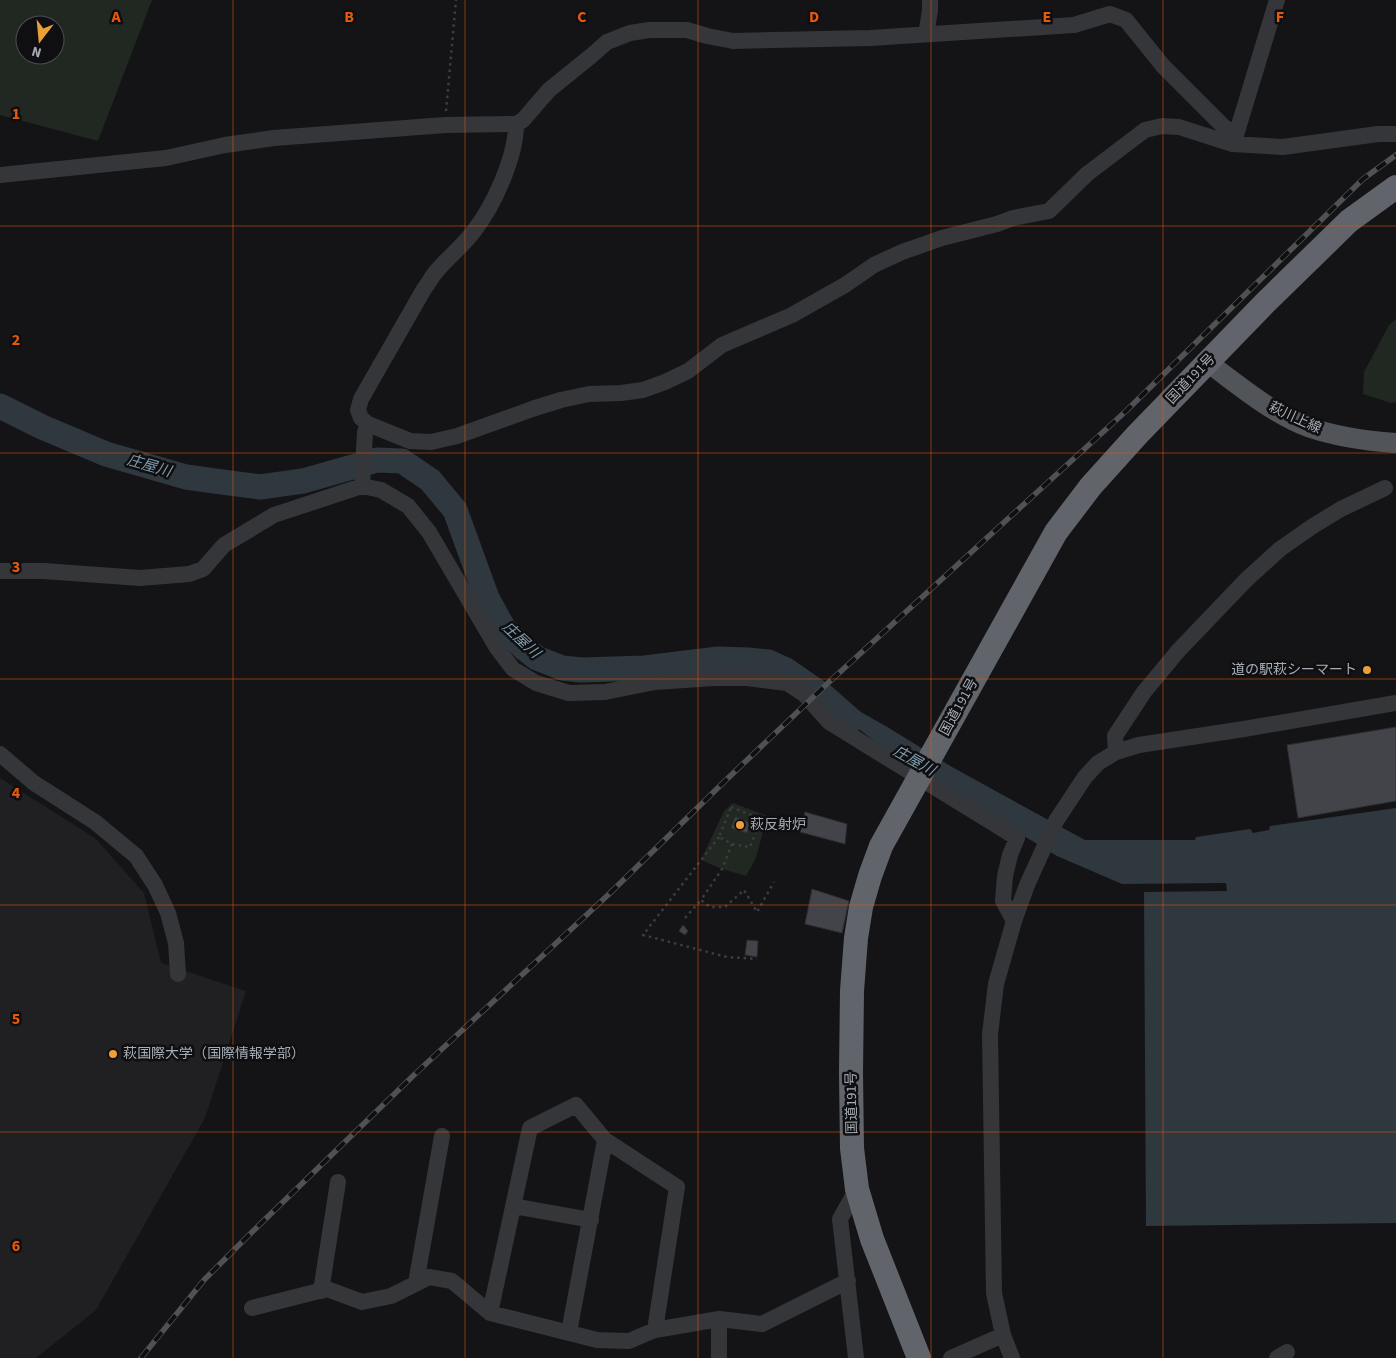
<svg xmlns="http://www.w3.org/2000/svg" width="1396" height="1358" viewBox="0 0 1396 1358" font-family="'Source Sans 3','Noto Sans JP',sans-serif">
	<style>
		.built { fill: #202023 }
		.green { fill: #202821; fill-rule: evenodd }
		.water { fill: #2e383e }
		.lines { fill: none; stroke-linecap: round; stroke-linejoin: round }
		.river { stroke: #2e383e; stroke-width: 25 }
		.building { fill: #434449; stroke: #2e2e32 }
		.path { stroke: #3b3d41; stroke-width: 2.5; stroke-dasharray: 2.5 4; stroke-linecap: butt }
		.minor { stroke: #35363a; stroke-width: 16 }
		.major { stroke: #515459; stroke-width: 20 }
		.highway { stroke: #61656b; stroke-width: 24 }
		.rail-casing { stroke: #4e5155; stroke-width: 5.5 }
		.rail { stroke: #0f0f11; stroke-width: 4; stroke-dasharray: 11; stroke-linecap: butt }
		.grid { fill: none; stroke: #e8590c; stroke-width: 1; stroke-opacity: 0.55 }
		.poi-dot { fill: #ea9f37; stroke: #0f0f11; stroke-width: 2 }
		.labels { text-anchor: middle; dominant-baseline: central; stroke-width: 5; stroke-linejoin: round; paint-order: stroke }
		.street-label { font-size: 14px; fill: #a6acb5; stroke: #0f0f11 }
		.poi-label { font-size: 14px; fill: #a6acb5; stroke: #0f0f11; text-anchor: start }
		.water-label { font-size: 15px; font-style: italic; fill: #7e9daf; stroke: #0f0f11 }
		.grid-label { font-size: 16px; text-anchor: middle; font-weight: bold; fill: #e8590c; stroke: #0f0f11; stroke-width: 5; stroke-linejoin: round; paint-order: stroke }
	</style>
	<rect width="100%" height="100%" fill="#141416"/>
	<!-- built -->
	<path class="built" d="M0,778L95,838L144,893L161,963L246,991L205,1118L96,1310L36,1358H0Z"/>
	<!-- green -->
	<path class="green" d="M0,0H152L98,141L0,115ZM25,25H55V55H25Z
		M1396,319V402L1391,403L1363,394L1364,372L1389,325Z
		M733,803L767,816L756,858L746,876L722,869L701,860L724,811Z"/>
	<!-- water -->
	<path class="water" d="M829,694L889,728L952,767L1085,840H1195L1196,837L1250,829L1253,833L1269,830L1270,826L1396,808V1223L1146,1226L1144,892L1227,891L1226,883L1122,884L1057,856L946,789L889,752L823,702Z"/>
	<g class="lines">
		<!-- river -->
		<path class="river" d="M0,406L42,427L106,454L186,477L222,482L260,487L303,481L377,460L402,461L430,480L455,510L487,598L504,629L524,648L537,658L562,668L581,670L645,668L718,659L748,660L768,662L786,670L825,697L851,720"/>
	</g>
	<!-- building -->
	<path class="building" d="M1396,727V801L1298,818L1287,745Z
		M805,812L847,824L845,844L800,832Z
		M735,817L751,823L747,833L731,828Z
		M812,889L849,901L842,933L805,924Z
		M683,925L688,931L685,935L679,931Z
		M747,940L758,941L757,957L745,955Z"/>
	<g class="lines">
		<!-- path -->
		<path class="path" d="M446,111L456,0
			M731,807L761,819L750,847L732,844L719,837Z
			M719,837L643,935L727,957L757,959
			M732,844L722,869L701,900L710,907H725L744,890L757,912L774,882
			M685,918L701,900"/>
		<!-- minor -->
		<path class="minor" d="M926,34L930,11V0
			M516,124C516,157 494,205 474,231C463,246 447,258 435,273C431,278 428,284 424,289L361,399L358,410L361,418L368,424L410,441L431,442L457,436L535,408L561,400L589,394L621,393L643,390L665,382L688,371L722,345L792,315L845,285L874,265L902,252L942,238L997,224L1013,218L1049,211L1087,174L1145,130L1162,126L1179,127L1232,144L1283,147L1378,134H1396
			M1232,143L1236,135L1277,0
			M0,175L166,158L225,145L274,138L445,125L516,124L523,120L549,90L591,56L607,42L630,33L649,30H687L707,36L733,41L870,38L1074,25L1110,14L1126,20L1163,66L1224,127L1236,135
			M362,486L365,432L368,424
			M0,571H44L140,578L189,574L203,569L224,545L274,515L362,486L381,490L408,506L429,532L497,648L513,669L536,683L569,693L605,692L655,682L714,678H747L787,683L804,694L829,722L1017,838L1010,855L1005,876L1003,901L1014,921
			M1116,752L1115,736L1144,692L1178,651L1246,580L1280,549L1313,526L1341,509L1385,488
			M0,754L34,783L95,822L136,856L155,885L168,913L176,943L178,974
			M513,1206L591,1220
			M416,1283L442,1136
			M321,1291L338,1182
			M252,1308L327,1289L362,1302L391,1296L429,1277L452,1281L490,1313L597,1340L629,1341L655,1330L719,1319L762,1324L848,1281
			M490,1313L530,1128L576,1105L605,1140L677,1187L655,1330
			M569,1332L605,1140
			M719,1358V1319
			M856,1358L840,1219L857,1189
			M951,1358L1003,1335
			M1012,1358L1003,1335L994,1293L990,1034L996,984L1014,921L1027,885L1056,821L1085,777L1098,763L1116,752L1139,745L1244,729L1396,703
			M1277,1358L1287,1352"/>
		<!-- major -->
		<path class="major" d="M1207,362C1239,385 1271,413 1308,427C1337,437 1366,441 1396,443"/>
		<!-- highway -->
		<path class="highway" d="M919,1358L872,1239L857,1189L852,1148L851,1073L852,991L856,938L861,907L870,876L881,846L1056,532L1091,486L1137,435L1265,303L1349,221L1396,187"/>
		<defs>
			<path id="rail" d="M141,1358L204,1280L249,1235L415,1074L608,895L726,780L828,683L1126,411L1363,179L1396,155"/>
		</defs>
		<!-- rail casing -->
		<use href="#rail" class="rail-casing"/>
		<!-- rail -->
		<use href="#rail" class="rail"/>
	</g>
	<!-- grid -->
	<path class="grid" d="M233,0V1358M465,0V1358M698,0V1358M931,0V1358M1163,0V1358M0,226H1396M0,453H1396M0,679H1396M0,905H1396M0,1132H1396"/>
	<!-- markers -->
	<g class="poi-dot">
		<circle cx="1367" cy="670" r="5"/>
		<circle cx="740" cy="825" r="5"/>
		<circle cx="113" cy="1054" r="5"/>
	</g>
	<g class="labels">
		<!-- street labels -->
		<g class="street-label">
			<text transform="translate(1191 379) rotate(-46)">国道191号</text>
			<text transform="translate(1295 418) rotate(25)">萩川上線</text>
			<text transform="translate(959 707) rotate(-61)">国道191号</text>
			<text transform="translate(852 1103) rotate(-91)">国道191号</text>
		</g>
		<!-- poi labels -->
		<g class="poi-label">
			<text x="1357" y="670" text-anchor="end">道の駅萩シーマート</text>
			<text x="750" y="825">萩反射炉</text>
			<text x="123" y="1054">萩国際大学（国際情報学部）</text>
		</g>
		<!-- water labels -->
		<g class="water-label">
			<text transform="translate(149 466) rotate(16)">庄屋川</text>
			<text transform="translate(521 640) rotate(43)">庄屋川</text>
			<text transform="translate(914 761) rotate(29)">庄屋川</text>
		</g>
	</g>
	<g class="grid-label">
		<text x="116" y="22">A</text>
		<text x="349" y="22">B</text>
		<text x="582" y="22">C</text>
		<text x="814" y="22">D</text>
		<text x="1047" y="22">E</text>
		<text x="1280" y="22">F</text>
		<text x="16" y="119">1</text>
		<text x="16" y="345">2</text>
		<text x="16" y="572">3</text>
		<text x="16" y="798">4</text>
		<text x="16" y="1024">5</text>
		<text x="16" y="1251">6</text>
	</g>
	<!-- north arrow -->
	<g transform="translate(40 40) rotate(196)"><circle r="24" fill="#0f0f11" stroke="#4b4e53"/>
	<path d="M0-4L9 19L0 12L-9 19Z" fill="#ea9f37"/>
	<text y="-8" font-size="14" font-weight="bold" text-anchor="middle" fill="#a6acb5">N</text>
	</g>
</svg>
